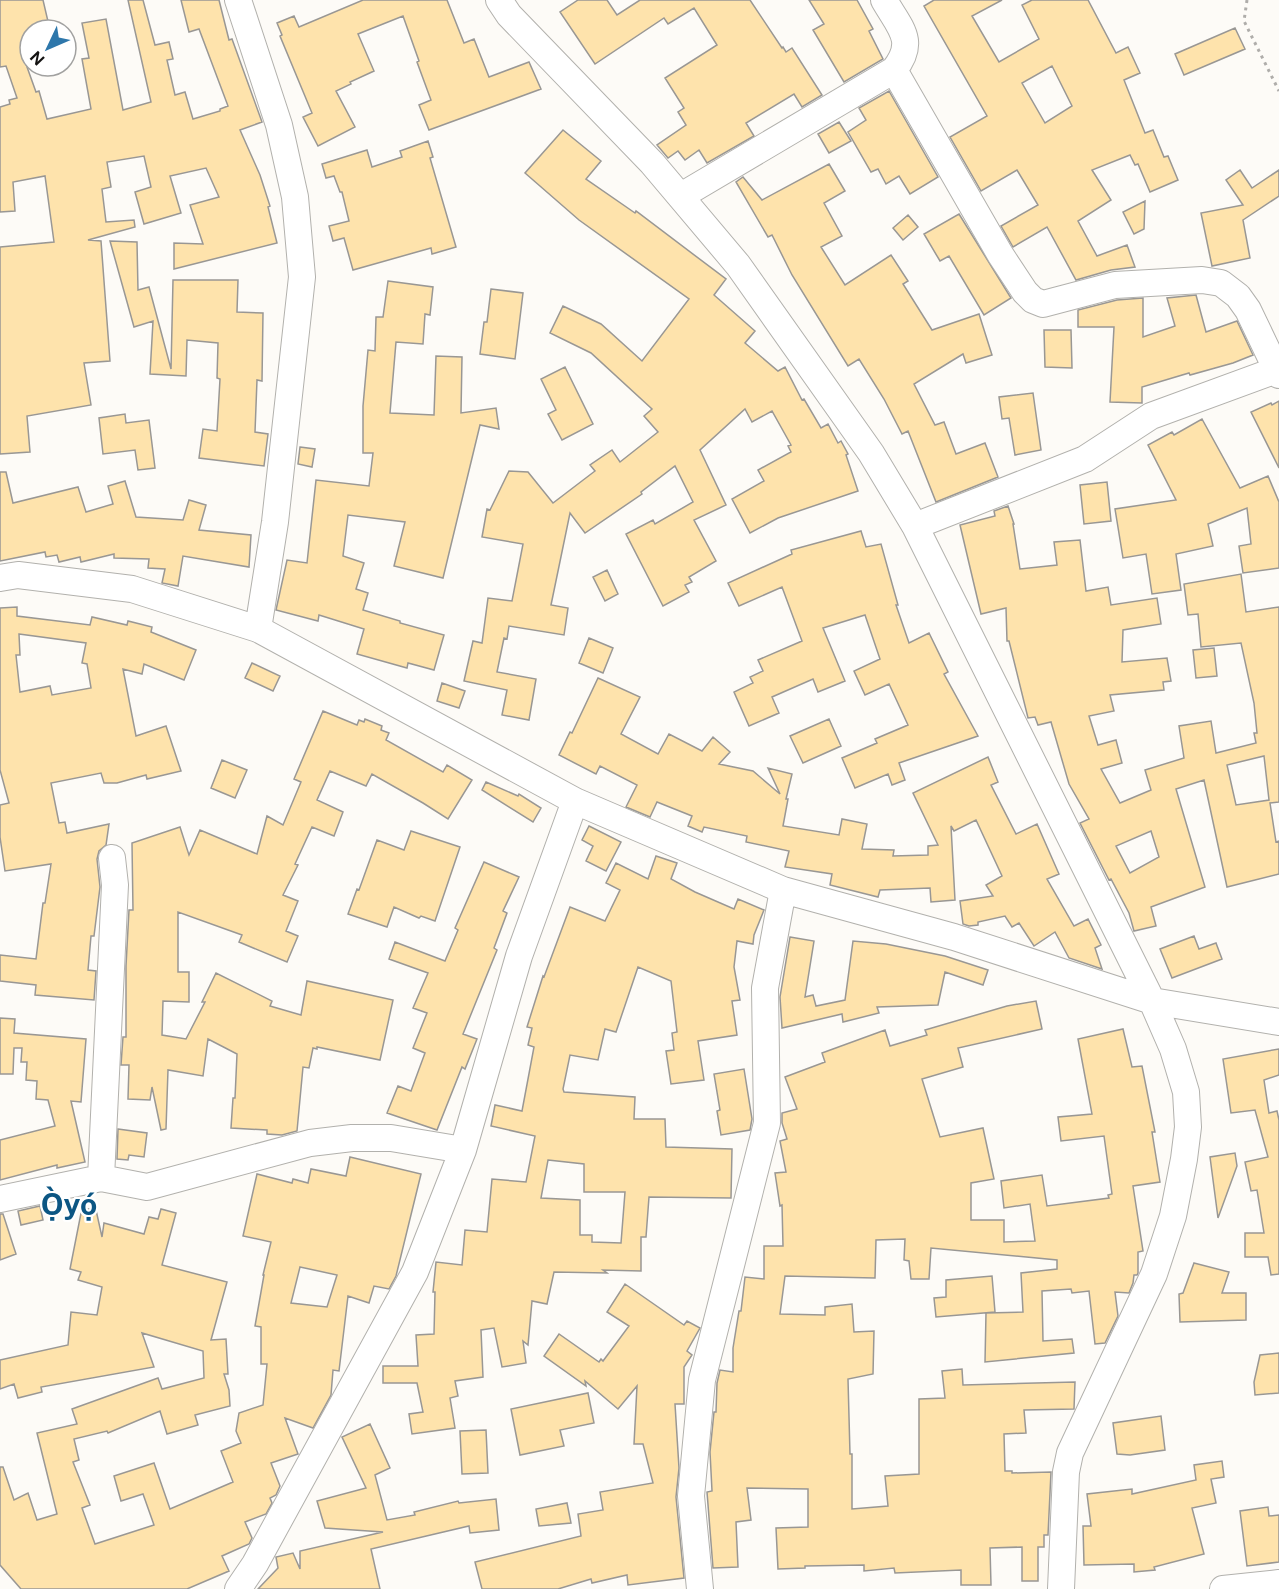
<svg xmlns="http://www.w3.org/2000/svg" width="1279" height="1589" viewBox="0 0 1279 1589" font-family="'Public Sans',sans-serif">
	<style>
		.building { fill: #fee3ac; stroke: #999794; stroke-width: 1.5; fill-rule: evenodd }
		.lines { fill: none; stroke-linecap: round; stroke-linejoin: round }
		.minor-casing { stroke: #b2b1ad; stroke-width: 28 }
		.path { stroke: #afadaa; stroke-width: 3; stroke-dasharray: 3 4.5; stroke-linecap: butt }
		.minor { stroke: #fff; stroke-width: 26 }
		.labels { text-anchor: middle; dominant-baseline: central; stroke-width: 4.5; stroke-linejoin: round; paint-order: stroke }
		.town-label { font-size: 30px; font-weight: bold; fill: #0c5683; stroke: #fff }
	</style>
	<rect width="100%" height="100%" fill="#fdfbf7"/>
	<!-- building -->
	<path class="building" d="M0,0H43L50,30H30V51L22,53L36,92L39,91L47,119L91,109L82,59L89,58L82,23L106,19L123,110L151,102L128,0H143L155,45L169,42L173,59L167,60L175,95L185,92L193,119L220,111V109L228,106L199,29L189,32L181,0H219L229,40L232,39L262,122L240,130L260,175L270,206L268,207L277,243L174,269V243L203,244L190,205L219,197L206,168L170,176L181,213L144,224L135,192L151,187L144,156L107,162L111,187L102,189L106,222L134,220L135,227L88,240L101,241L110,361L84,363L91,405L27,416L30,452L0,454V247L54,242L45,176L13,182L15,211L0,212V107L10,104L9,100L17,98L6,66L0,67Z
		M363,0H447L464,43L474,39L489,77L529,62L541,89L429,130L419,105L431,100L417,62L419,61L403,16L358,34L374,71L350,82L351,84L336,91L355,127L318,146L303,117L312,113L280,36L282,35L277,23L294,16L299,27Z
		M578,0H607L617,15L640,0H750L782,48L783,47L786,52L792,48L822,95L802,107L794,94L746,123L754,136L707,163L699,150L685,160L678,151L668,158L657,145L686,125L678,112L684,108L665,78L717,45L694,8L668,24L664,18L595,64L560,12Z
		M809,0H857L873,29L869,31L883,59L844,82L813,30L824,24Z
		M934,0H1002L972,16L999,62L1039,39L1022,5L1032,0H1088L1116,53L1128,47L1140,73L1124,80L1145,133L1153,130L1164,157L1168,156L1178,180L1150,192L1138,164L1135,165L1130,155L1092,170L1111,200L1078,221L1097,256L1127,245L1135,267L1111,270L1076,280L1047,227L1013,247L1001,226L1038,205L1017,170L981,191L950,137L987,116L924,6ZM1052,66L1072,106L1045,123L1022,83Z
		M1235,28L1245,49L1184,75L1175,54Z
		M889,91L938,177L910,194L899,176L886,184L878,169L871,172L848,132L866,120L859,108Z
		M839,122L851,141L829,153L818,134Z
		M563,130L601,161L586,179L635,213L636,211L726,279L714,295L755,331L745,343L778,371L785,367L802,400L804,399L821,428L828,424L838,443L841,441L848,454L846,455L858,491L778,518L750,533L732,499L764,481L758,470L791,452L788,446L791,445L772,411L752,422L745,409L700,450L726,505L694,520L716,561L689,577L692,582L685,585L689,592L663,606L626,534L653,520L655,524L693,502L675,466L641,492L642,494L585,533L570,513L551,605L568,608L564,635L509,626L507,639L504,638L497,672L536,679L529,720L502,715L507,690L464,681L473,641L482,643L488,598L512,601L523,544L482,537L487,509L490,510L509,471L528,472L553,503L595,471L590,465L612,450L620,462L658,432L644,416L652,409L591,353L550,333L563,306L601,324L642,361L689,299L579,220L525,173Z
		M428,141L433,157L430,158L456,247L432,254L431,248L353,270L344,238L333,241L329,226L349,221L342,192H340L334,176L326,178L322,164L367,150L372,167L402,157L400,151Z
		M829,164L845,191L824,203L842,236L821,247L845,285L891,255L908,281L903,284L932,330L979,314L992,355L966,363L963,354L914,384L935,425L944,422L956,454L985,443L998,477L936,502L908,431L902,434L884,399L859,359L848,366L792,275L772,235L768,237L736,182L743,177L762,200Z
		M1240,170L1252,188L1279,170V196L1243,220L1250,258L1212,266L1201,213L1243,205L1226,180Z
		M1145,201L1144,229L1134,234L1123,212Z
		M959,214L1011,298L984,315L949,256L940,261L924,234Z
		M908,215L918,227L903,240L893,228Z
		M110,241L137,242L138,290L149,287L171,369L173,280H238L237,312L263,313L262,381L257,380L255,432L268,434L264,466L199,458L203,429L217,431L220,379L217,378L218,343L187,340L186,376L150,374L153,321L134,327Z
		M388,281L433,287L430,315L425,314L423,344L396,342L390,413L434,415L436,356L462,357L461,413L496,408L499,429L480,425L443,578L394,566L405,522L348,515L343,556L364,563L356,589L368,593L363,610L400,621V623L444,635L434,670L408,663L407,668L357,654L364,629L319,615L318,621L276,610L287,560L307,563L316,480L369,486L373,453H363V406L368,350L375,351L376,317H383Z
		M491,289L523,293L515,359L480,354L484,322H487Z
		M1196,295L1206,332L1237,321L1253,355L1233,363L1190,375L1189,373L1142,387V403L1110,402L1114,327H1078V310L1117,300L1143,298V337L1175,326L1167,298Z
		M1044,330H1071L1072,368L1045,367Z
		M565,367L593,424L562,440L548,414L556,410L541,379Z
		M1033,393L1041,450L1015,455L1009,418L1002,419L999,397Z
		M1279,401V468L1251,412L1271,403L1272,405Z
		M125,414L126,423L149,420L155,468L138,470L135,450L103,454L99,418Z
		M1202,419L1240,488L1268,476L1279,502V568L1243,573L1239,546L1251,544L1247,508L1208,524L1213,546L1176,554L1181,590L1152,594L1146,554L1123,558L1115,509L1176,500L1148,445L1172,432L1174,435Z
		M300,447L315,449L312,467L298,464Z
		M0,472H6L13,503L78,487L86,512L113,504L108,486L125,481L136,517L183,520L189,500L206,505L199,530L251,535L249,567L183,556L178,586L162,583L165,569L148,568L149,559L114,558V554L81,562L80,557L59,562L57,555L46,557L45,552L0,561Z
		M1107,482L1111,521L1084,524L1080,485Z
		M1008,506L1014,524H1013L1020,569L1057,565L1054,542L1080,540L1086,591L1108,587L1111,605L1157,598L1161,624L1123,630L1122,662L1167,658L1171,681L1163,682L1164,690L1110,695L1114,711L1089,716L1098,745L1116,740L1122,763L1101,769L1120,803L1151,790L1145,770L1184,758L1179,726L1211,721L1216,753L1256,743L1254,733H1257L1254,703L1241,643L1201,647L1198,614L1188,615L1184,584L1241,574L1246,612L1279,607V802L1270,803L1276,842L1279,841V874L1227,887L1204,780L1176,789L1205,887L1151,907L1156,926L1134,931L1129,913L1111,879L1109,880L1080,823L1089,819L1069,784L1051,722L1038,725L1035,717L1028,718L1009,641H1007L1006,608L981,614L960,525L995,516L994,511ZM1264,756L1269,800L1236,805L1227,765ZM1151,831L1159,857L1130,873L1116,846Z
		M861,531L866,547L881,544L898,605H896L909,643L929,633L948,672L944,674L978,736L899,763L905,780L892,785L888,774L855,788L842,758L877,743L875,739L908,725L889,684L865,695L854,671L880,659L865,615L823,628L845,681L818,692L813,679L772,697L779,713L749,726L734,692L753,683L750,677L763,671L758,660L802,641L782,587L739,606L728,583L792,554L791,550Z
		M607,570L618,594L605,601L593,577Z
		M17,607V616L90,625L92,617L127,625L128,621L152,627L151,632L196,650L184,680L144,664L142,674L123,669L136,736L166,726L181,771L147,779L146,775L117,783H104L101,773L51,783L59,823L65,822L67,833L109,824L106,845L99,851L97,859L100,887L94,936H91L88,970L96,971L94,1000L35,995L36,985L0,981V955L36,959L43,903H45L51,864L5,871L0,837V805L9,803L0,770V608ZM19,634L86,643L82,663L87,664L91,688L52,695L50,686L20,692L16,655H20Z
		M589,638L613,648L603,673L579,663Z
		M1214,648L1217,676L1196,678L1193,650Z
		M252,663L280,676L273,691L245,678Z
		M598,678L640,697L621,734L658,754L669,734L702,751L713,737L730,752L719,764L753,771L780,794L768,768L792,774L786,799H788L783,826L839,835L842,819L867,824L862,849L894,850L893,856L928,855V846L938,845L913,793L988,757L998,782L991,785L1016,834L1037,824L1059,874L1047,879L1074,926L1088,919L1101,945L1095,948L1102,969L1069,958L1055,932L1034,946L1019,923L1012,927L1005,916L978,922V925L969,926L963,924L960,901L993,896L986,885L1002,876L976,820L954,831L951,826L955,900L931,902L930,888L880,890L878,897L830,885L832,874L785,867L789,851L746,842L747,836L704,827L702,832L688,826L692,816L657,802L650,817L626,807L637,785L600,766L596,774L559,755L570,732L572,733Z
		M442,683L465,691L459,708L437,701Z
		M323,711L357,725L359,720L364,722L365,719L382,726L381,730L389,733L386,740L443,772L447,765L472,780L448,819L423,803L372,774L366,786L330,771L317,800L343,812L334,836L312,827L295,864L298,865L283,895L298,901L286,931L298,936L287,962L239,942L242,935L178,912V972H189V1002L163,1001L162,1035L186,1039L205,1002H202L216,973L272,1001L270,1006L301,1015L307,981L393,1000L380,1060L317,1047V1049L313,1048L309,1068L303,1067L297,1131L282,1135L267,1134V1130L231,1128L233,1098H235L237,1054L208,1039L203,1076L168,1070L166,1129L161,1130L152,1087L150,1100L128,1099L129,1065H121L123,1037H126V966L129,910H133L132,843L180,827L189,855L200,830L257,854L267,816L283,825L301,782L294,779Z
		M829,719L841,746L803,763L790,736Z
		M222,760L247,770L235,798L211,788Z
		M486,782L518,796L519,794L541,808L533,822L482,790Z
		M589,826L621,842L606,871L586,861L593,846L582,840Z
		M411,831L460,847L435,921L421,916L419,918L394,907L387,927L348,914L357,889L359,890L377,840L404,850Z
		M656,856L677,863L671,879L695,892L734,909L738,899L764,910L754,935L753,944L737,941L734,967L740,1000L732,1001L737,1035L698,1041L704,1080L671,1084L666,1051L674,1050L672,1033L677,1032L671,981L638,967L616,1032L605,1029L598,1060L570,1055L563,1089L564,1092L635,1097L634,1119H665L666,1147L732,1149L731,1198L649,1197L646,1237H641V1271L603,1270L607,1273L554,1272L547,1304L532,1301L528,1345L523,1341L526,1363L502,1367L494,1328L481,1330L483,1377L455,1381L458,1396L450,1398L455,1428L412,1434L409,1414L423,1412L417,1383H383V1366H418L416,1335L434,1334L435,1292H433L436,1262L462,1265L465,1230L487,1232L492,1179L526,1182L535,1136L491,1126L495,1105L522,1111L534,1047L528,1045L532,1028L527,1027L543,976L544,977L570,907L605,921L620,890L606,883L616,863L648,879ZM548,1160L584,1164V1192H625L621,1243L592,1242V1235H580V1200L541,1198Z
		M484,862L519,877L503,911L507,913L494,948L497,950L463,1034L477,1039L465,1069L462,1067L437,1130L387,1113L398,1086L411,1091L425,1053L413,1048L427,1013L413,1008L428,973L389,959L395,942L445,961L458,930L455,928Z
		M1194,936L1199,949L1216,943L1222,959L1172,978L1160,949Z
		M790,937L814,941L805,997L813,995L816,1006L845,1000L853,941L886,944L945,956L988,970L983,985L945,972L938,1005L877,1007L879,1013L843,1022L842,1014L782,1028L780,997Z
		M1036,1001L1042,1029L958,1048L963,1067L922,1079L940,1137L983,1128L994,1179L971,1183V1220H1004V1242L1035,1241L1030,1204L1004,1208L1001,1181L1042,1175L1047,1206L1109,1198L1108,1195L1112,1194L1104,1136L1061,1141L1058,1117L1092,1114L1078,1039L1123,1029L1132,1067L1142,1066L1155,1132H1152L1160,1182L1133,1186L1143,1251L1138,1252V1273L1137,1275H1134L1133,1283L1129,1293L1115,1292L1118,1316L1105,1343L1095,1344L1089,1291L1072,1293L1071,1289L1042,1291L1043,1341L1072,1339L1074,1353L985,1362L986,1313L1023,1312L1021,1273L1057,1269V1260L931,1248L929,1279H911L909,1261L904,1260L905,1239L876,1240L875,1278L785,1276L780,1314L825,1315V1307L852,1304L854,1332L874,1331L873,1374L848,1379L850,1454H852V1509L888,1506L885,1476L919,1474V1399L945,1398L942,1371L962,1369L963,1385L1075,1382L1074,1409L1024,1410L1026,1433L1004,1434L1005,1471H1012V1473L1051,1472L1048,1535H1044V1547H1038V1581H1022V1547L990,1548L991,1585H961V1570L895,1573L894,1568L864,1571V1565L805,1566V1568L778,1569L776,1528L808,1527V1489L747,1488L751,1520L736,1522L738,1567L713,1568L707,1492L712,1491L710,1452L714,1412H716L717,1383L720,1370L733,1372V1348L739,1311H741L745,1277L764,1279V1246H783L782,1205L780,1206L775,1173L786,1172L780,1141L787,1139L782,1123V1113L797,1109L785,1077L825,1062L822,1053L885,1030L890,1046L927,1035L925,1030L1007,1006Z
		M0,1018L15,1019L14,1033L86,1039L81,1102L71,1101L85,1162L57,1168V1165L0,1180V1140L55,1126L48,1100L36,1099L37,1081L26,1080L27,1062H21L22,1048H14L13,1074H0Z
		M1279,1049V1075L1264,1080L1269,1113L1277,1111L1279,1120V1274L1271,1275L1268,1257H1245V1233H1264L1257,1190L1251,1191L1245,1162L1268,1157L1255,1110L1231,1113L1223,1059Z
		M744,1069L752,1119L750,1130L721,1135L717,1111L720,1110L714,1074Z
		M118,1129L147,1133L144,1157L129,1155L128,1160L117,1159Z
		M1235,1153L1237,1166L1218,1218L1210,1157Z
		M350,1157L421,1174L396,1276L389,1289L374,1286L369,1303L348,1296L339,1371L333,1370L331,1395L313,1428L285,1418L298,1454L271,1463L280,1486L276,1495L270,1498L272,1503L266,1514L245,1522L252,1538L249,1544L222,1556L229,1571L187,1589H21L0,1565V1467H3L14,1500L28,1493L37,1520L57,1514L37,1433L77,1424L72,1409L158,1378L162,1389L204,1378L203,1351L142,1333L154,1367L41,1387L42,1392L18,1398L14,1384L0,1389V1360L68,1345L71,1312L97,1315L102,1287L78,1280L81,1272L70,1269L82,1208L96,1210L102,1237L104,1223L144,1234L149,1217L158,1219L161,1209L176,1213L162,1265L227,1282L211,1340L226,1339L228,1374H224L229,1390L230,1406L195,1415L198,1425L167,1434L160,1411L108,1433L107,1431L74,1439L79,1460L73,1462L90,1505L82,1508L95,1544L154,1525L143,1494L121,1501L114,1476L154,1463L170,1509L233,1482L221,1451L241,1443L236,1431L239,1413L263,1405L267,1364H261V1327L255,1326L264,1275H263L271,1242L243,1236L257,1174L292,1183L293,1179L308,1183L311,1169L346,1176ZM300,1267L337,1275L327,1307L291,1303Z
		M40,1206L43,1220L21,1225L18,1211Z
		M0,1214H3L16,1254L0,1260Z
		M1194,1263L1229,1272L1222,1293H1246V1320L1180,1322L1179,1294L1183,1293Z
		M992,1276L995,1312L936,1317L934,1298L946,1297V1280Z
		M625,1284L684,1325L687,1321L700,1328L687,1351L692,1355L684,1367V1404H675L679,1468L676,1497L684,1578L628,1585L627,1575L592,1583L591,1579L558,1589H482L475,1562L581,1536L578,1514L603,1510L600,1492L653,1483L643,1444H634L637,1386L618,1409L585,1381L586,1386L544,1356L559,1334L599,1362L601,1359L603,1361L629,1326L607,1312Z
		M1279,1353V1393L1255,1395L1254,1382L1260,1355Z
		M588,1393L594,1423L560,1430L564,1446L520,1455L511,1409Z
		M1161,1416L1165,1450L1130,1455L1117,1454L1113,1423Z
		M370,1424L390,1468L375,1475L387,1520L415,1515L414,1512L458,1501L459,1503L496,1499L499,1530L470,1533L469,1526L371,1549L380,1589H258L278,1568L276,1557L293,1553L300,1569V1551L383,1532L325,1528L317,1501L366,1488L342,1437Z
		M486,1430L488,1473L462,1474L460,1431Z
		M1222,1461L1224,1477L1211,1479L1216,1503L1192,1508L1204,1554L1154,1567L1155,1570L1134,1572V1564L1084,1565L1083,1526H1091L1087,1494L1132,1489V1494L1196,1480L1194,1465Z
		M567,1503L571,1523L539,1526L536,1509Z
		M1268,1507L1269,1516L1279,1515V1562L1247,1566L1240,1511Z"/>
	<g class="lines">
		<defs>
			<path id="minor" d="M238,0L279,125L295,197L302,277L275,522L258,629
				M499,0L509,15L652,163L738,265L871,453L915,526L1152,1001L1173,1049L1186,1092L1188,1127L1184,1159L1173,1216L1154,1274L1070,1453L1066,1472L1061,1589
				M894,70L1000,254L1025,292L1033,300L1043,304L1115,285L1202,280L1221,283L1238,296L1248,310L1279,375
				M681,196L894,70C917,41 900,28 884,0
				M915,526L1085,459L1151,416L1279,369
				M0,578L18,575L132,589L258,629L575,801L783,890L954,937L1152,1001L1279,1022
				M101,1178L115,885L112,858
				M0,1199L101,1178L147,1187L310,1143L352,1138H391L463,1150
				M238,1589L255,1564L415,1272L463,1150L519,956L575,801
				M700,1589L691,1496L702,1380L767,1123L765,988L783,890
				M1223,1589L1279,1583"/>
		</defs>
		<!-- minor casing -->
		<use href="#minor" class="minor-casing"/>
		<!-- path -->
		<path class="path" d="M1247,0L1244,21L1279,91"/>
		<!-- minor -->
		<use href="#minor" class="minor"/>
	</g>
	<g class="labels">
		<!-- town labels -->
		<g class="town-label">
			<text x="69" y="1204">Ọ̀yọ́</text>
		</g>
	</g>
	<!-- north arrow -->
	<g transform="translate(48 48) rotate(226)"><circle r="28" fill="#ffffff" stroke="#a1a1a0" stroke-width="1.5"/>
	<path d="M0-4.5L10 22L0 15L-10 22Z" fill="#2e77ab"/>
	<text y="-9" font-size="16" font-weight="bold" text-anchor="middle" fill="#141312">N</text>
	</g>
</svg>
